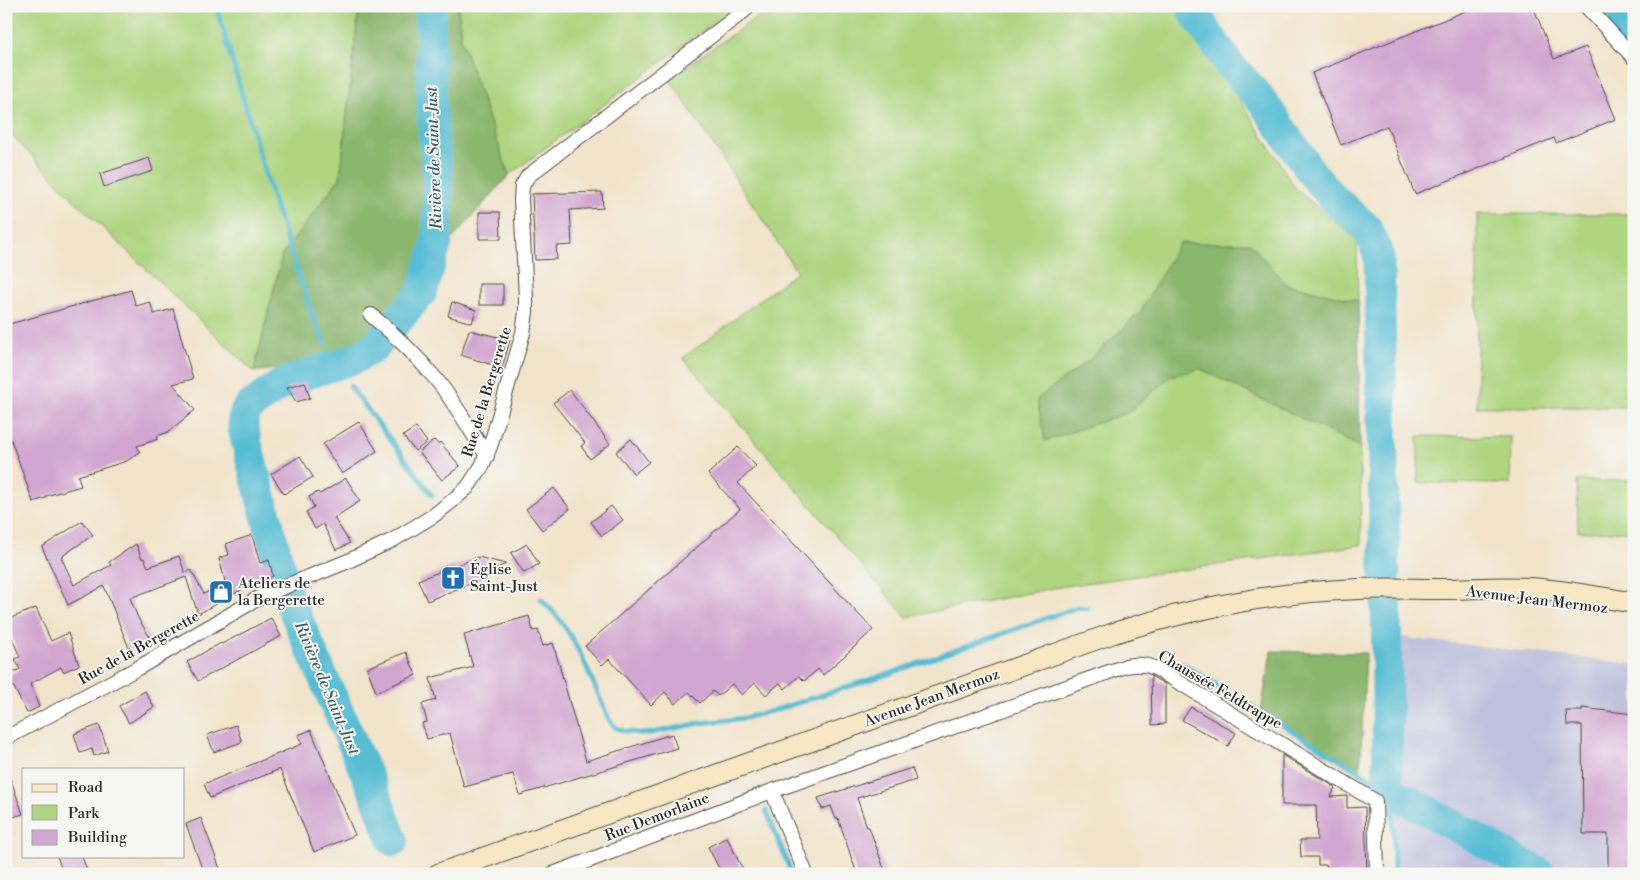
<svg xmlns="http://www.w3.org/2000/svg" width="1640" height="880" viewBox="0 0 1640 880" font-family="'Libre Bodoni',serif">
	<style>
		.industrial { fill: #bfc2dd }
		.green { fill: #afd580; stroke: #6d8056 }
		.forest { fill: #8bb66e; stroke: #5b704c }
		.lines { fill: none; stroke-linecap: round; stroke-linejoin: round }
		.stream { stroke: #56bdd4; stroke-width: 5 }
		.river { stroke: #56bdd4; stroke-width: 31 }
		.building { fill: #d1a6d0 }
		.street-casing { stroke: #494743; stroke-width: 16 }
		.secondary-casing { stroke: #494743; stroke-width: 22 }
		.street { stroke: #fff; stroke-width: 14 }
		.secondary { stroke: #f7e8c3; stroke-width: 20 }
		.labels { text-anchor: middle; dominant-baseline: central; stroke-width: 4; stroke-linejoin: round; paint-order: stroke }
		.street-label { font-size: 15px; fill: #2b2b2b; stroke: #f6f6f2 }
		.poi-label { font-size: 15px; fill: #2b2b2b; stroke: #f6f6f2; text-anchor: start }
		.water-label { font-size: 16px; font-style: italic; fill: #3a5e66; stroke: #f6f6f2 }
	</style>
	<rect width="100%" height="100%" fill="#f6f6f2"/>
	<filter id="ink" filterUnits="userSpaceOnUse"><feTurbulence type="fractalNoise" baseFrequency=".02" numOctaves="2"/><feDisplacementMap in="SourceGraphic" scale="10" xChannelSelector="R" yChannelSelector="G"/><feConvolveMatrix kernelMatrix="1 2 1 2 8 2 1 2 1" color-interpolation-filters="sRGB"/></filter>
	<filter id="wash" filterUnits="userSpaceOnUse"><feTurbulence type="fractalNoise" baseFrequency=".0096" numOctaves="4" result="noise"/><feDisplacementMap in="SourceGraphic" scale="20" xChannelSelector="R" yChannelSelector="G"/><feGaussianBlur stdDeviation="1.12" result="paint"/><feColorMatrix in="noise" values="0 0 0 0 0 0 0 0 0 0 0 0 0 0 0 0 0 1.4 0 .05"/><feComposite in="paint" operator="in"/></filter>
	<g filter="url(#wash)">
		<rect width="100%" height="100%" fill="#f1e4cb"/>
		<!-- industrial -->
		<path class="industrial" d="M1391,636L1634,664V874H1395Z"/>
		<!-- green -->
		<path class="green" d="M6,6H359L340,178L282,255L254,372L77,203L6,129Z
			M458,6H737L509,175L461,39Z
			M773,6H1181L1296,189L1357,240L1361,545L1065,586L906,617L683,358L797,272L669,78Z
			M1477,214H1634V407H1477Z
			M1418,436L1511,437L1510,484L1418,483Z
			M1634,480V531L1578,532L1577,481Z"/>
		<!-- forest -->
		<path class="forest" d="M359,6H458L461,39L509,175L362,341L326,362L254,372L282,255L340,178Z
			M1179,243H1250L1286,284L1358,301L1360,447L1200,369L1171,376L1129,412L1045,441L1037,399L1088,361L1141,311Z
			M1271,651L1366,653L1360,773L1261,712Z"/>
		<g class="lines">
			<!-- stream -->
			<path class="stream" d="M216,6L274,203L315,323L326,344
				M350,386L432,495
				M541,599C548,607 556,614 562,623C582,651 595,688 609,720L615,727L624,731L646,734L701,723L745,718L772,711L891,673L1078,607L1088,609
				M1182,664L1388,789L1393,808L1394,874
				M766,810L792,874"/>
			<!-- river -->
			<path class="river" d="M1192,6L1193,11L1229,64L1260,98L1312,173L1334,199L1366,227L1374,243L1379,258L1385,576
				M1606,6L1634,42
				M1386,597L1388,789L1541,874
				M393,841L375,794L289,600L252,464L243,428V419L245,412L250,406L280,385L310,373L354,359L374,348L422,292L437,242L438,180L432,118L430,6"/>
		</g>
		<g id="blocks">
			<!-- building -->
			<path class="building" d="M1478,6H1533L1554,59L1586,47L1616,119L1556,143L1554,138L1415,194L1387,126L1341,145L1312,73Z
				M149,158L153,171L104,187L100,174Z
				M602,192L603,208L570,210L572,245L556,246L557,259L535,260L532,194Z
				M479,212H500L501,239H479Z
				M479,284H503V305H479Z
				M131,290L136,306L150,302L154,314L173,309L193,379L173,384L195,410L168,432L157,436L158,439L137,446L140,452L127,461L78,476L81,486L46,496V498L33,502L10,437L6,438V325Z
				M452,302L476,310L472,323L448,316Z
				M469,330L510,340L502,368L461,355Z
				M305,382L310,398L296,402L287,387Z
				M570,390L610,444L590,459L581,446L585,443L553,403Z
				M359,422L377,451L342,474L323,444Z
				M416,427L427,442L415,451L403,436Z
				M631,439L649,462L634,474L616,452Z
				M434,440L438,444L440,442L460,466L442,480L419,452Z
				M738,447L756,466L738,483L873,630L823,675L818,669L804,681L799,676L785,689L780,683L766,695L755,683L742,695L732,684L718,696L713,691L700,703L689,692L675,704L665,692L651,705L609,659L602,665L585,646L740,509L708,474Z
				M300,456L313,477L284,494L271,474Z
				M346,478L360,501L334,518L350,543L336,550L323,524L315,529L306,512L314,507L309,497L318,492L320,494Z
				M554,488L570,509L542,530L526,509Z
				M611,506L623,520L602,536L591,522Z
				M82,521L93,535L61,557L74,585L111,565L109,562L136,544L142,559L144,558L148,567L179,556L185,573L191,570L204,594L225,581L219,558L229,555L226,544L252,535L260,563L269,560L273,576L248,586L198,614L186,577L130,598L138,618L154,644L134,654L130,647L129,648L104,586L68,605L42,547Z
				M527,544L539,564L524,573L511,553Z
				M478,557L506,564L490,571L487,577L427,601L418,580Z
				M36,608L51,641L68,633L79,665L63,672L61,667L30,684L39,707L27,713L8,676L20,669L15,659L20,657L6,624V620Z
				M529,616L533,631L538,630L543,646L553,643L586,761L672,734L677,748L520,795L513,774L464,787L450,733L427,739L422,723L427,722L422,704L436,700L430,678L473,667L464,635Z
				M271,618L281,636L198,681L187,662L221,643L222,644Z
				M406,652L416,675L376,692L367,668Z
				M1151,676L1165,684V724L1152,725Z
				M145,691L154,707L129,723L119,706Z
				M1191,707L1236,733L1228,746L1182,720Z
				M1582,708L1634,714V874H1608V834H1583L1582,725H1567L1566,711H1582Z
				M99,725L108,751L94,756L92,749L80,753L74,734Z
				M236,725L242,742L214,752L207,735Z
				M311,730L355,835L314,852L280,769L210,798L204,784L302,744L298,735Z
				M1282,755L1335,787L1331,797L1347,796V808L1365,807L1367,874H1327V865H1318V857H1301L1300,840H1317L1316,805H1282Z
				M912,768L916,780L857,798L867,827H869L886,874H857L838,818L836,819L831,806L822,809L818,798Z
				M8,772L23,814L6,819V773Z
				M201,818L222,874H204L186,824Z
				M727,837L745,874H722L708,847Z
				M57,856H82L88,874H63Z"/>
		</g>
	</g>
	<g filter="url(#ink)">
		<use href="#blocks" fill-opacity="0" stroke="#494743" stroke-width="1"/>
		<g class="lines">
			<defs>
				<path id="street" d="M1586,6L1634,58
					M371,315C394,334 416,355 435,378C455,402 470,430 487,456
					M6,738L138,668L264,595L346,562L393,540L433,516L452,501L467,488L476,475L482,466L491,444L523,333L526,312V298L521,199L522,186L528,176L744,11L748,6
					M772,791L806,874
					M553,874L772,791L1126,666C1138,664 1146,664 1157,669L1375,801L1377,874"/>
				<path id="secondary" d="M438,874L1114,633C1193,608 1276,592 1359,589C1385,588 1412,589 1438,589C1469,589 1499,586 1529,588C1564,590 1599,597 1634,603"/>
			</defs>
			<!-- street casing -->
			<use href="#street" class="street-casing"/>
			<!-- secondary casing -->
			<use href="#secondary" class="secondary-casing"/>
			<!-- street -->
			<use href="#street" class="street"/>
			<!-- secondary -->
			<use href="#secondary" class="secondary"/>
		</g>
	</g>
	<!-- icons -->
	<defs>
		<symbol id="church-square" viewBox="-11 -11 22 22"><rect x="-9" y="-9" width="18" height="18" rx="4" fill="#1f6fb2" stroke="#f6f6f2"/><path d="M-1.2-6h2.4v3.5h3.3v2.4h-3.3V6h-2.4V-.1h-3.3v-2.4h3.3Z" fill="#fff"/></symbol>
		<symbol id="shop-square" viewBox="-11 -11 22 22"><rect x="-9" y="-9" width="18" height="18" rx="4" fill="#1f6fb2" stroke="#f6f6f2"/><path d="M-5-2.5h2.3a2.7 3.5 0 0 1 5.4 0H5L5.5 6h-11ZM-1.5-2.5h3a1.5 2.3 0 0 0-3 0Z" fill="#fff"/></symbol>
	</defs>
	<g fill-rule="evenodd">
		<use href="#church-square" x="439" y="564" width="28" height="28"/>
		<use href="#shop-square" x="207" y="578" width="28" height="28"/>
	</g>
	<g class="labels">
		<!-- street labels -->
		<g class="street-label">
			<text transform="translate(487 392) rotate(-73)">Rue de la Bergerette</text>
			<text transform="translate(1537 600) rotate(7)">Avenue Jean Mermoz</text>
			<text transform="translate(139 648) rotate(-29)">Rue de la Bergerette</text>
			<text transform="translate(1220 690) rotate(30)">Chaussée Feldtrappe</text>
			<text transform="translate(932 698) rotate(-20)">Avenue Jean Mermoz</text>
			<text transform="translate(657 817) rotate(-21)">Rue Demorlaine</text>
		</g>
		<!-- poi labels -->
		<g class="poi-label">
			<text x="470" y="569">Église<tspan x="470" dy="17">Saint-Just</tspan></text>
			<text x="238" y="583">Ateliers de<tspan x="238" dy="17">la Bergerette</tspan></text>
		</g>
		<!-- water labels -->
		<g class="water-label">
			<text transform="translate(434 158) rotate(-92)">Rivière de Saint-Just</text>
			<text transform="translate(327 688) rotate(67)">Rivière de Saint-Just</text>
		</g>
	</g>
	<!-- margin -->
	<rect width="1640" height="880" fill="none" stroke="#f6f6f2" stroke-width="25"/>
	<!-- legend -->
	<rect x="22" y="768" width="162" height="90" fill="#f6f6f2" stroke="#a5a5a2"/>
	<rect x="32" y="784" width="25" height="8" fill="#f7e8c3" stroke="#a5a5a2"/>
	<text x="68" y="792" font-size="15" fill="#2b2b2b">Road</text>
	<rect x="32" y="805" width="25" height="15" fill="#afd580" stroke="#a5a5a2"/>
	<text x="68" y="818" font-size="15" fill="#2b2b2b">Park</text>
	<rect x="32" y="830" width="25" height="15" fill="#d1a6d0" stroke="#a5a5a2"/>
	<text x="68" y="842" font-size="15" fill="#2b2b2b">Building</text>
</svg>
